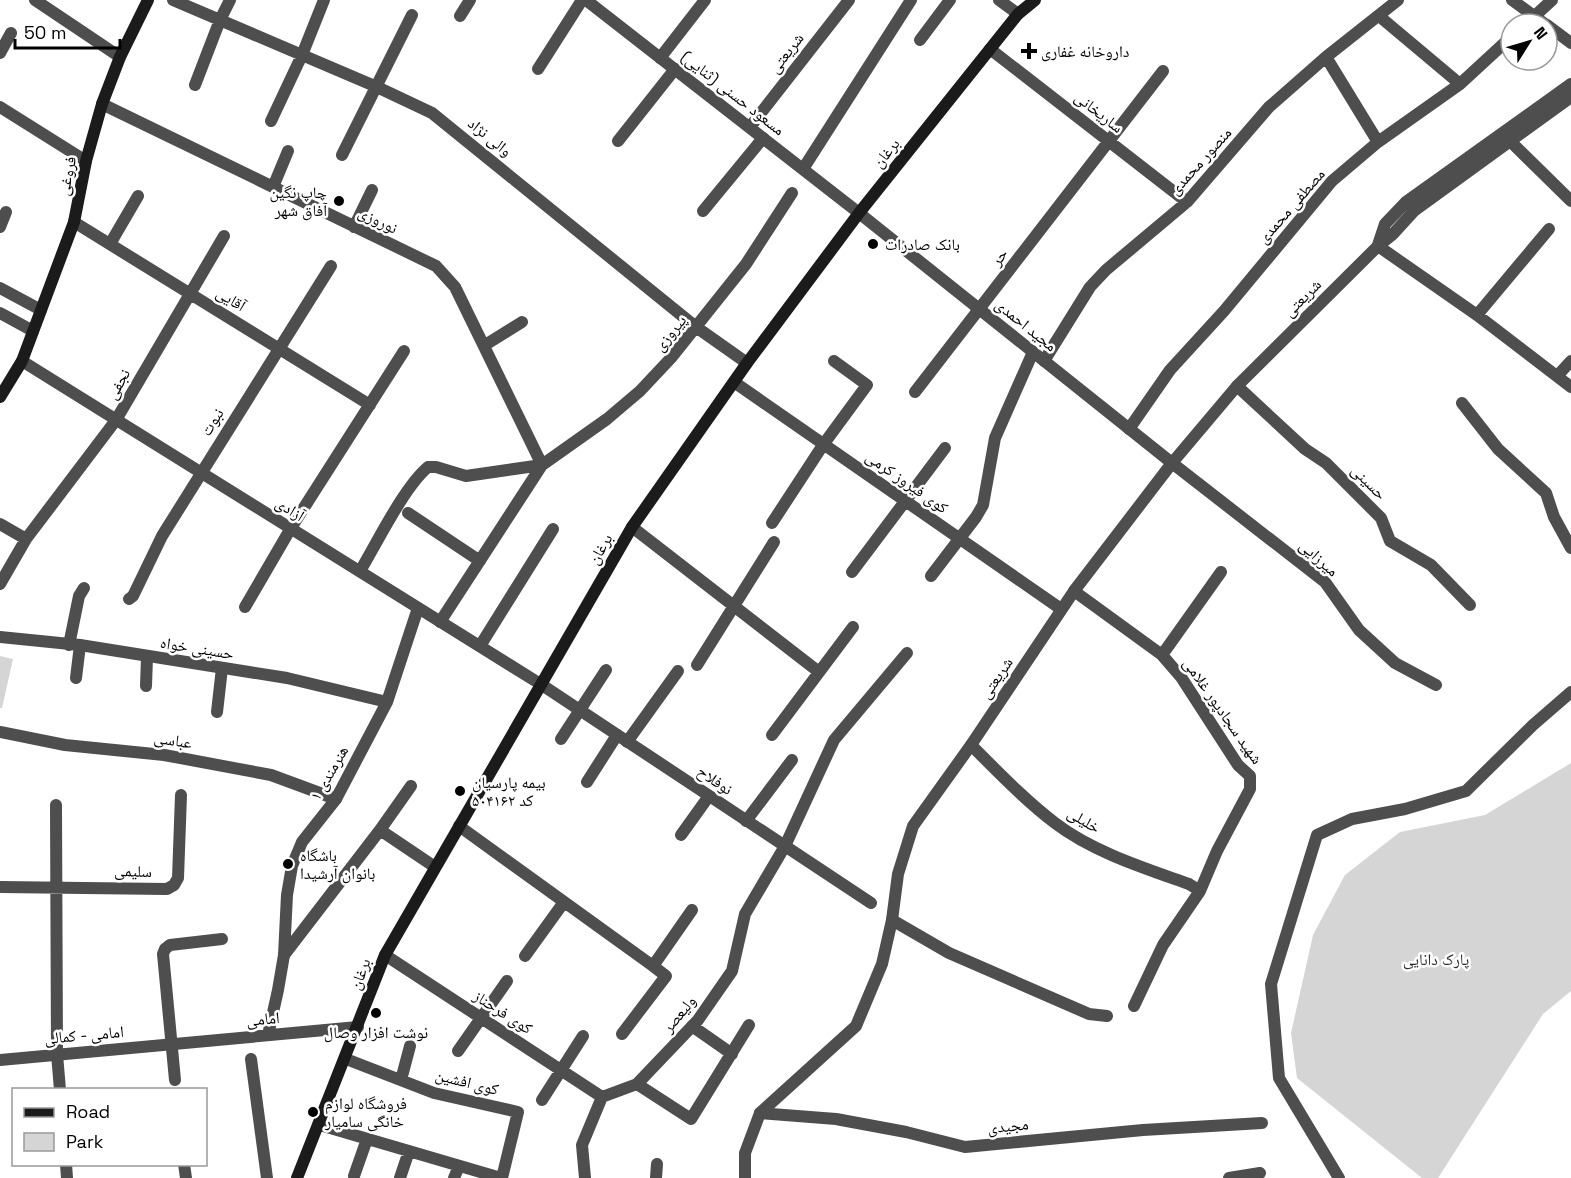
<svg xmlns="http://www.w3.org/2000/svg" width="1571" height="1178" viewBox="0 0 1571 1178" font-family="'Space Grotesk','Noto Naskh Arabic',sans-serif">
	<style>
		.green { fill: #d5d5d5 }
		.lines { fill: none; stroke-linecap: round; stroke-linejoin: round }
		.minor { stroke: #4e4e4e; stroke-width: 12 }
		.tertiary { stroke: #4e4e4e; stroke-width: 12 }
		.secondary { stroke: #1b1b1b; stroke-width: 12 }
		.poi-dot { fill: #000; stroke: #fff; stroke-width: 2 }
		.labels { text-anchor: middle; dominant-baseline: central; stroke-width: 5; stroke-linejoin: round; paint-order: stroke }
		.poi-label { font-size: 16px; fill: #000; stroke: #fff; text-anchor: start }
		.street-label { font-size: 16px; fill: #000; stroke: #fff }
		.park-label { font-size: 16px; fill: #2c2c2c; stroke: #fff }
	</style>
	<rect width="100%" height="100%" fill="#fff"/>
	<!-- green -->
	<path class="green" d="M0,656L13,659L2,708H0Z
		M1571,763V991L1543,1014L1438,1178H1422L1297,1078L1291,1033L1313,935L1345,875L1400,832L1485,815Z"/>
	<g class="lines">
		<!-- minor -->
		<path class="minor" d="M35,0L120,57
			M173,0L377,87L432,113L696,327L747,363
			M999,0L1018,14
			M460,16L470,0
			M1379,16L1460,84
			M1526,24L1552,0
			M920,40L950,0
			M990,49L1187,202
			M0,53L11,33
			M1326,57L1378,142
			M660,58L705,0
			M538,69L582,0
			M195,85L220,20L230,0
			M102,104L436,266L455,287L542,465
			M0,107L86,161
			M271,121L302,55L324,0
			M750,127L849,0
			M618,141L675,69
			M1510,141L1571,201
			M342,155L412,15
			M803,169L911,0
			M273,187L288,151
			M703,211L763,138
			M74,222L370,405
			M0,227L6,212
			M354,227L372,190
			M110,244L138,196
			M1378,246L1477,315L1571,387
			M0,288L41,310
			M1477,315L1549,229
			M485,345L522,322
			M1044,361L1090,287L1106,270L1187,202L1269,107L1326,57L1398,0
			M1558,375L1571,361
			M734,382L1061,609
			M1237,386L1305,449L1326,463L1381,518L1390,541L1431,565L1470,605
			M915,392L1163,71
			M1462,403L1498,449L1546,493L1554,517L1571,548
			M1129,429L1170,370L1224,311L1332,181L1378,142L1460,84L1511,37
			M408,513L480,561
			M772,523L823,445L867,385L834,361
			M0,524L26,539
			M632,527L819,672
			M360,571C377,543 404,487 428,467H436L466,476L542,465
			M852,572L945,448
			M931,576L976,517L983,505L995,438L1033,352
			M0,584L26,539L116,420L224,236
			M1074,591L1162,655L1181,677L1238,765L1250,776V789L1217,851L1200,891L1163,945L1134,1006
			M129,599L133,596L162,536L331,266
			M245,607L291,528L404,351
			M440,622L542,465L607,419L640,391L671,358L746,264L792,193
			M69,645L79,596L84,588
			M480,646L553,529
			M1162,655L1221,572
			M697,665L774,542
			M76,678L80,645
			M146,686L147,657
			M217,712L222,668
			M0,732L65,745L164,755L271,775L336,799
			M772,735L853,627
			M561,739L606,670
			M627,742L678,671
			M971,745C998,772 1025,800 1055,823C1093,852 1144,868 1189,884L1200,891
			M587,782L617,735
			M56,805L57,1054L60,1090
			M746,821L792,760
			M459,826L653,966
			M380,830L435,867
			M681,835L709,796
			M0,887L167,889L174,885L178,878L181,795
			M892,920L949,953L1089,1014L1107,1016
			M284,955L380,830L411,786
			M385,955L602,1097
			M525,956L564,902
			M692,1026L732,1054
			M622,1034L666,976L653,966L692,910
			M458,1051L507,981
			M251,1059L267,1178
			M346,1059L434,1093L518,1112L502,1178
			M175,1080L163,954L165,949L170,945L222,939
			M401,1080L410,1046
			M637,1084L691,1119L749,1025
			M542,1100L583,1036
			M760,1113L836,1119L906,1132L965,1147L1143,1130L1262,1123
			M320,1125L501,1178
			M66,1164L67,1178
			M184,1164L186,1178
			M354,1176L367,1139
			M400,1178L409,1151
			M454,1178L459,1166
			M585,1178L582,1145L602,1097L637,1084L698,1020L732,971L745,914L785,846L834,740L907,653
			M656,1178L657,1164
			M1229,1178L1260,1173"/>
		<!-- tertiary -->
		<path class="tertiary" d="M586,0L859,213L1172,463L1325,582L1359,630L1395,663L1436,685
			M1512,0L1545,24
			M1547,25L1571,43
			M1378,245L1385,224L1406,202L1571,84
			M0,313L33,331
			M22,361L542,685L871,903
			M0,637L80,645L287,678L387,702
			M268,1035L278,990L284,955L287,895L292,866L302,842L336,799L387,702L418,608
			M0,1060L358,1027
			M745,1178V1153L760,1113L856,1026L882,964L892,920L898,874L913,826L971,745L1074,591L1172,463L1237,386L1378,246L1393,234L1414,211L1571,97
			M1339,1178L1279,1078L1271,984L1317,835L1352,819L1405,809L1466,791L1533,725L1571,692"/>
		<!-- secondary -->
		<path class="secondary" d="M0,397L22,361L74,222L86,161L102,104L120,57L148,0
			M297,1178L385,955L632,527L747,363L859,213L1018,14L1035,0"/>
	</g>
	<!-- markers -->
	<g class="poi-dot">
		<path d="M1026 42h6v6h6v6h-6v6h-6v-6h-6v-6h6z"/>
		<circle cx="339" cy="201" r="6"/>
		<circle cx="873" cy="244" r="6"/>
		<circle cx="460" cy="791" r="6"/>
		<circle cx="288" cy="864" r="6"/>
		<circle cx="376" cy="1013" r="6"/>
		<circle cx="313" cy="1112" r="6"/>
	</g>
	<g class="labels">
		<!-- poi labels -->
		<g class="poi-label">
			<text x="1041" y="51">داروخانه غفاری</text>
			<text x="327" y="192" text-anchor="end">چاپ نگین<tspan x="327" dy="18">آفاق شهر</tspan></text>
			<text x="885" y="244">بانک صادرات</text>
			<text x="472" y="782">بیمه پارسیان<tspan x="472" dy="18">کد ۵۰۴۱۶۲</tspan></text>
			<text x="300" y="855">باشگاه<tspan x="300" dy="18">بانوان آرشیدا</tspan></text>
			<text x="376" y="1032" text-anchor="middle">نوشت افزار وصال</text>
			<text x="325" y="1103">فروشگاه لوازم<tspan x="325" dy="18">خانگی سامیار</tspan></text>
		</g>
		<!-- street labels -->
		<g class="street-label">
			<text transform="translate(786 53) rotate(-52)">شریعتی</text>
			<text transform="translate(733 93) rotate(38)">مسعود حسنی (ثنایی)</text>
			<text transform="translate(1099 112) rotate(38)">ساریخانی</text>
			<text transform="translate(490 137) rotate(39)">والی نژاد</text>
			<text transform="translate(886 153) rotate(-51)">برغان</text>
			<text transform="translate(1200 161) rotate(-48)">منصور محمدی</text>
			<text transform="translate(67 176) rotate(-78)">فروغی</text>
			<text transform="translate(1291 206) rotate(-49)">مصطفی محمدی</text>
			<text transform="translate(378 220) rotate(26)">نوروزی</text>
			<text transform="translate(999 257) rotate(-52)">حر</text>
			<text transform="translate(1302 298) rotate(-45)">شریعتی</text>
			<text transform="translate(231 299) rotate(32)">آقایی</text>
			<text transform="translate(1026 325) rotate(39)">مجید احمدی</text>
			<text transform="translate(670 333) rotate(-51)">پیروزی</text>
			<text transform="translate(118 384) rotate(-60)">نجفی</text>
			<text transform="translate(212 422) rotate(-58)">نبوت</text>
			<text transform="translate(907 482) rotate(35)">کوی فیروز کرمی</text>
			<text transform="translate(1369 482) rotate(45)">حسینی</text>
			<text transform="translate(290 509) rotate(32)">آزادی</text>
			<text transform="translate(600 549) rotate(-60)">برغان</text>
			<text transform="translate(1319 558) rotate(42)">میرزایی</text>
			<text transform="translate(197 648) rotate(9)">حسینی خواه</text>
			<text transform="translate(996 678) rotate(-56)">شریعتی</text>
			<text transform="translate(1223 711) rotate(55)">شهید سجادپور غلامی</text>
			<text transform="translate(173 740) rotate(9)">عباسی</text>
			<text transform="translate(329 773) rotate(-60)">هنرمندی ۱</text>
			<text transform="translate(715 780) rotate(34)">نوفلاح</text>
			<text transform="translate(1084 820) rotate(31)">خلیلی</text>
			<text transform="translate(133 871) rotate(2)">سلیمی</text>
			<text transform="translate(360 974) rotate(-69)">برغان</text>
			<text transform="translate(503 1012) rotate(33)">کوی فرحناز</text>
			<text transform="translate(679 1014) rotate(-50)">ولیعصر</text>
			<text transform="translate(263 1019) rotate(-5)">امامی</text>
			<text transform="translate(84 1035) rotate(-5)">امامی - کمالی</text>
			<text transform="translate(467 1082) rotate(14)">کوی افشین</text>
			<text transform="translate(1008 1126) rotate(-6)">مجیدی</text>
		</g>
		<!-- park labels -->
		<g class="park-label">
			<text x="1436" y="959">پارک دانایی</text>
		</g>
	</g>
	<!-- legend -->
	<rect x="12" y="1088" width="195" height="78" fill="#ffffff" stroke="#999999" stroke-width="1.5"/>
	<rect x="24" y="1108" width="30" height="9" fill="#1b1b1b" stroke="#999999" stroke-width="1.5"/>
	<text x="66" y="1118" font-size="18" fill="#000000">Road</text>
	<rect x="24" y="1133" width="30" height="18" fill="#d5d5d5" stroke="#999999" stroke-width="1.5"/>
	<text x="66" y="1148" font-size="18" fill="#000000">Park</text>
	<!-- north arrow -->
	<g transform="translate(1529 42) rotate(53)"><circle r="28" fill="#ffffff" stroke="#999999" stroke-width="1.5"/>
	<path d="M0-4.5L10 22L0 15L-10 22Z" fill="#000000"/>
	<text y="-9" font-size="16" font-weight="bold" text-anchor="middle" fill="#000000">N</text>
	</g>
	<!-- scale -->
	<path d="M15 39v9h105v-9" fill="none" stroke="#000000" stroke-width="3"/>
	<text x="24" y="39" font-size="18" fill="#000000" stroke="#ffffff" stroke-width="4.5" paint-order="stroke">50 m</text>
</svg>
